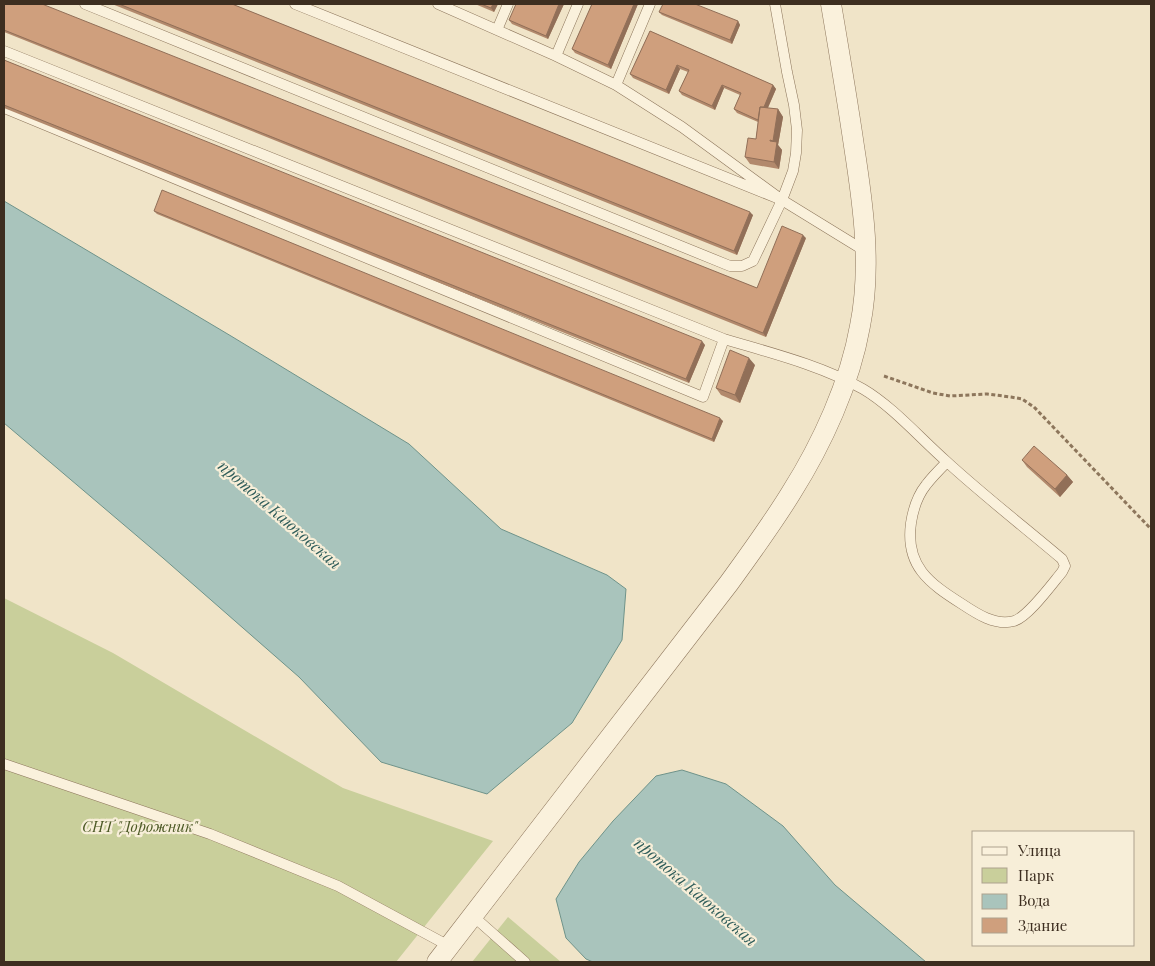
<svg xmlns="http://www.w3.org/2000/svg" width="1155" height="966" viewBox="0 0 1155 966" font-family="'Playfair Display',serif">
	<style>
		.green { fill: #c9cf9b }
		.water { fill: #a9c4bc; stroke: #6f938a }
		.lines { fill: none; stroke-linecap: round; stroke-linejoin: round }
		.service-casing { stroke: #8d765c; stroke-width: 11 }
		.minor-casing { stroke: #8d765c; stroke-width: 21 }
		.path { stroke: #8d765c; stroke-width: 3; stroke-dasharray: 4 2.5; stroke-linecap: butt }
		.service { stroke: #faf1dc; stroke-width: 10 }
		.minor { stroke: #faf1dc; stroke-width: 20 }
		.wall { fill: #b2896c }
		.shaded-wall { fill: #916f58 }
		.building { fill: #cf9f7d; stroke: #916f58 }
		.labels { text-anchor: middle; dominant-baseline: central; stroke-width: 4.5; stroke-linejoin: round; paint-order: stroke }
		.park-label { font-size: 15px; font-style: italic; fill: #4d5a26; stroke: #f7eed8 }
		.water-label { font-size: 16px; font-style: italic; fill: #2f5d5a; stroke: #f7eed8 }
	</style>
	<rect width="100%" height="100%" fill="#f0e4c8"/>
	<!-- green -->
	<path class="green" d="M4,598L113,653L343,788L493,841L396,962H4Z
		M508,917L561,962H472Z"/>
	<!-- water -->
	<path class="water" d="M4,201L231,336L409,444L501,529L607,575L626,589L622,640L572,723L487,794L381,762L299,677L163,558L4,423Z
		M682,770L726,784L783,826L835,885L926,962H593L586,959L566,938L556,899L579,862L613,821L656,776Z"/>
	<g class="lines">
		<defs>
			<path id="service" d="M85,4L730,266H742L753,261L782,200L793,171L796,153L797,130L794,105L787,72L775,4
				M295,4L782,200
				M438,4L556,56L616,85L682,127L782,200L865,251
				M497,30L508,4
				M4,51L724,339C771,353 820,365 863,389C892,406 920,438 946,461C983,495 1023,526 1062,559L1065,566L1062,572C1052,584 1028,617 1014,621C995,626 977,614 962,604C929,583 905,566 911,523C913,510 918,495 926,485C932,477 940,469 947,462
				M556,56L578,4
				M616,85L650,4
				M4,108L703,397L724,339
				M4,764L210,834L338,886L449,946
				M473,916L525,962"/>
			<path id="minor" d="M437,962L729,583C750,554 772,524 791,493C822,444 850,383 860,326C872,267 863,204 854,146C847,98 839,51 831,4"/>
		</defs>
		<!-- service casing -->
		<use href="#service" class="service-casing"/>
		<!-- minor casing -->
		<use href="#minor" class="minor-casing"/>
		<!-- path -->
		<path class="path" d="M884,376L933,393L950,396L987,394L1011,397L1022,399L1034,407L1151,529"/>
		<!-- service -->
		<use href="#service" class="service"/>
		<!-- minor -->
		<use href="#minor" class="minor"/>
	</g>
	<!-- wall -->
	<path class="wall" d="M4,4L757,288L806,238L766,337L4,32Z
		M112,4H232L753,215L737,255Z
		M475,4H498L494,12Z
		M564,4L548,39L512,24L509,20Z
		M592,4H638L611,69L575,53L572,49Z
		M659,12L738,21L740,25L732,44L662,15Z
		M650,31L773,85L776,89L768,108L778,109L783,117L778,145L782,150L779,169L750,164L745,157L756,139L758,122L737,113L734,109L740,95L724,88L715,110L682,95L679,91L688,72L680,69L669,94L633,78L630,74Z
		M4,60L705,345L689,383L4,108Z
		M154,211L723,421L714,442L157,214Z
		M755,365L740,403L721,395L716,388Z
		M1022,460L1067,475L1073,482L1060,497L1027,467Z"/>
	<!-- shaded-wall -->
	<path class="shaded-wall" d="M493,4H498L494,12L491,8Z
		M559,4H564L548,39L546,36Z
		M634,4H638L611,69L608,65Z
		M738,21L740,25L732,44L730,40Z
		M677,65L680,69L669,94L666,90Z
		M722,85L724,88L715,110L712,106Z
		M773,85L776,89L761,123L758,120Z
		M778,109L783,117L778,145L782,150L779,169L774,162L776,146L773,141Z
		M750,212L753,215L737,255L734,251Z
		M803,235L806,238L766,337L763,333Z
		M702,341L705,345L689,383L686,379Z
		M749,358L755,365L740,403L735,395Z
		M720,418L723,421L714,442L712,439Z
		M1067,475L1073,482L1060,497L1055,489Z"/>
	<!-- building -->
	<path class="building" d="M4,4H42L757,288L782,226L803,235L763,333L4,30Z
		M119,4H232L750,212L734,251Z
		M481,4H493L491,8Z
		M516,4H559L546,36L509,20Z
		M592,4H634L608,65L572,49Z
		M663,4H695L738,21L730,40L659,12Z
		M650,31L773,85L764,107H760L758,120L734,109L741,93L722,85L712,106L679,91L689,70L677,65L666,90L630,74Z
		M4,60L702,341L686,379L4,105Z
		M760,107L778,109L773,141L770,140V141L777,142L774,162L745,157L748,138L756,139Z
		M162,190L720,418L712,439L154,211Z
		M730,350L749,358L735,395L716,388Z
		M1034,446L1067,475L1055,489L1022,460Z"/>
	<g class="labels">
		<!-- park labels -->
		<g class="park-label">
			<text x="140" y="826">СНТ "Дорожник"</text>
		</g>
		<!-- water labels -->
		<g class="water-label">
			<text transform="translate(280 514) rotate(41)">протока Каюковская</text>
			<text transform="translate(696 891) rotate(41)">протока Каюковская</text>
		</g>
	</g>
	<!-- border -->
	<rect width="1155" height="966" fill="none" stroke="#3d2e20" stroke-width="10"/>
	<!-- legend -->
	<rect x="972" y="831" width="162" height="115" fill="#f7eed8" stroke="#ada18e"/>
	<rect x="982" y="847" width="25" height="8" fill="#faf1dc" stroke="#ada18e"/>
	<text x="1018" y="856" font-size="15" fill="#3d2e20">Улица</text>
	<rect x="982" y="868" width="25" height="15" fill="#c9cf9b" stroke="#ada18e"/>
	<text x="1018" y="881" font-size="15" fill="#3d2e20">Парк</text>
	<rect x="982" y="894" width="25" height="15" fill="#a9c4bc" stroke="#ada18e"/>
	<text x="1018" y="906" font-size="15" fill="#3d2e20">Вода</text>
	<rect x="982" y="918" width="25" height="15" fill="#cf9f7d" stroke="#ada18e"/>
	<text x="1018" y="931" font-size="15" fill="#3d2e20">Здание</text>
</svg>
